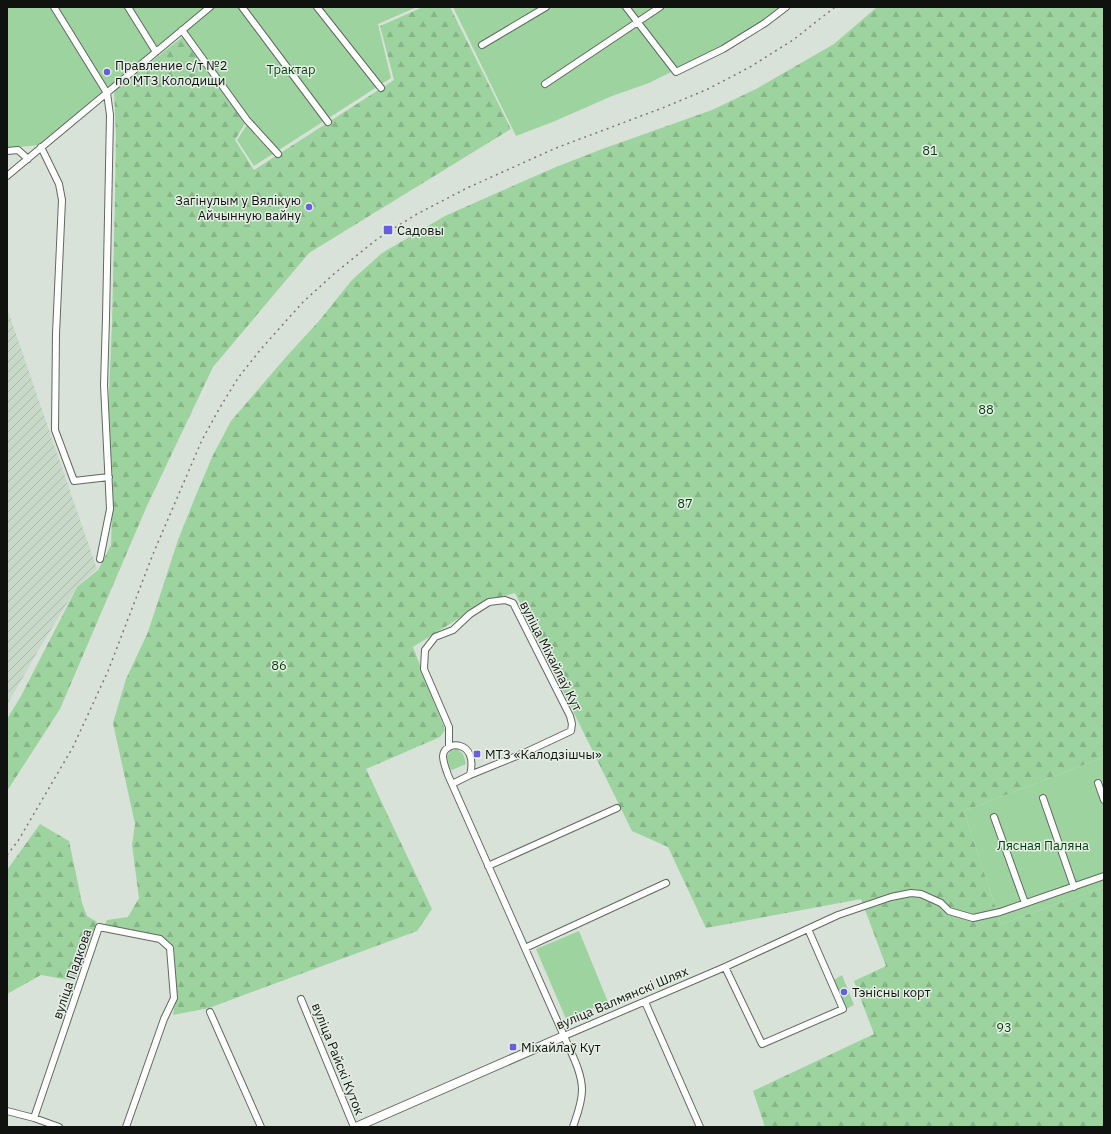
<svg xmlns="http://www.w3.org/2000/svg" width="1111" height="1134" viewBox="0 0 1111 1134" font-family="'IBM Plex Sans',sans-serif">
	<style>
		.industrial { fill: url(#industrial-furrows) }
		.green { fill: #9dd39e }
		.forest { fill: url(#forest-firs) }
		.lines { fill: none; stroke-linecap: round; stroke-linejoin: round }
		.minor-casing { stroke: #606960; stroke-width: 8 }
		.tertiary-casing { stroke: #606960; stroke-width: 10 }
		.minor { stroke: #fff; stroke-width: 6 }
		.tertiary { stroke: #fff; stroke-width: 8 }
		.rail { stroke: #757b75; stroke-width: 1.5; stroke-dasharray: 2 4; stroke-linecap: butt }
		.poi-dot { fill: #675fd8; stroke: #e6efe6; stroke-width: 1.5 }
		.labels { text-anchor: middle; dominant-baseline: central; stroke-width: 3; stroke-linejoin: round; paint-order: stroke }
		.poi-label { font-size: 13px; fill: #0f120f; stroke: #e6efe6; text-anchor: start }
		.park-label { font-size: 13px; fill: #003d0a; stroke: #e6efe6 }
		.street-label { font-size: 13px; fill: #0f120f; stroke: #e6efe6 }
	</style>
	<defs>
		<pattern id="industrial-furrows" width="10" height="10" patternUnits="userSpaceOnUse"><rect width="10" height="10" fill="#c9d9c9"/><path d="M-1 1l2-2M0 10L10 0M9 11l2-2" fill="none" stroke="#abb9ab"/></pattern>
		<pattern id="forest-firs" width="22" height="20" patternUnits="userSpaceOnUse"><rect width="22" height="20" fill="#9dd39e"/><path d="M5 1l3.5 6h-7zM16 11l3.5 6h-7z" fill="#86b487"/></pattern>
	</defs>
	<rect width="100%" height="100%" fill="#d9e2d8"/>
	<!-- industrial -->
	<path class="industrial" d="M7,308L97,569L77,587L38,651L7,705Z"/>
	<!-- green -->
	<path class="green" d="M7,7H417L378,24L391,78L254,166L237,140L250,120L182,27L40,145L7,148Z
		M453,7H782L764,21L722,47L675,70L649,83L612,96L555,121L516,136Z
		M456,749C464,752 464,757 466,764L452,770L450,769L447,756L451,751Z
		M1104,757V887L1001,924L964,811Z
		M579,931L608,1002L566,1019L536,949Z
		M842,975L854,1005L846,1009L834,980Z"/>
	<!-- forest -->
	<path class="forest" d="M423,7H450L511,129L309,253L213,367L146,508L60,709L7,791V719L21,696L77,587L98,570L111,545L113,484L108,416L112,323L115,198L116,136L114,91L185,35L247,120L235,140L254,170L394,80L380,26Z
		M877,7H1104V757L964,811L1001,924L1104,887V1127H765L753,1091L874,1034L854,981L886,966L861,899L706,928L668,847L632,831L515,593L485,602L413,647L445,730L440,737L366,769L432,909L417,931L209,1008L173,1015L176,997L174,947L162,936L104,926L107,920L128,917L139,898L132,845L135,824L113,723L126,679L148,632L178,540L196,495L213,455L231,421L286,357L319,321L352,280L382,253L445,216L490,196L556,167L605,148L712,110L756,89L834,44Z
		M40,824L69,841L82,903L87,916L97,922L75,981L41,975L7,994V870Z"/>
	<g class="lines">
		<defs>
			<path id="minor" d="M54,7L107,93L110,115L106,318L104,385L110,509L100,559
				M128,7L156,52
				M242,7L328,122
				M317,7L381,88
				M626,7L676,72L723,49L765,23L786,7
				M182,30L247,120L278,154
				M482,45L546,7
				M545,84L660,7
				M41,147L59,184L62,200L56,334L55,430L74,481L109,477
				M7,151L18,150L28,159
				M7,176L210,7
				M449,747V727L424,669L425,650L435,637L453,630L470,614L489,602L505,600L513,603L570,716L572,724L571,731L524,753L470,775L452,784
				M470,775C479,739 444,740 443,756C443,762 446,769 448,775L564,1036C571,1053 582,1072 582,1090C582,1103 577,1115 573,1127
				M1098,783L1104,800
				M1043,798L1074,887
				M994,817L1025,903
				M488,866L617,808
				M525,948L666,883
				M725,967L762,1044L843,1009L808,929
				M301,999L354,1127
				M645,1002L700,1127
				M210,1012L261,1127
				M564,1036L725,967L838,915L891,897L911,893L921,894L941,903L949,911L973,918L1000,912L1104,876
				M7,1111L34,1118L59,1127
				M34,1118L99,927L160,939L170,948L174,998L164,1019L126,1127"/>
			<path id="tertiary" d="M356,1127L564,1036"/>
		</defs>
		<!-- minor casing -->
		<use href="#minor" class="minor-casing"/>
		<!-- tertiary casing -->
		<use href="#tertiary" class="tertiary-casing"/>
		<!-- minor -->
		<use href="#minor" class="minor"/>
		<!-- tertiary -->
		<use href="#tertiary" class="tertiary"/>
		<!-- rail -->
		<path class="rail" d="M7,855L18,841L73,747L108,671L153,554L202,440L219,409L238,378L261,349L303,302L335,273L376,240L391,230L417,214L467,188L556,148L665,107L708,89L750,67L793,40L835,7"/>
	</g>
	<!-- markers -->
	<g class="poi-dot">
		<circle cx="107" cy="72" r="4"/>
		<circle cx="309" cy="207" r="4"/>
		<rect x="383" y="225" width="10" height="10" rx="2"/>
		<rect x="473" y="750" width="8" height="8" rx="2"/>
		<circle cx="844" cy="992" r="4"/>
		<rect x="509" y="1043" width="8" height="8" rx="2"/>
	</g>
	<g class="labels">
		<!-- poi labels -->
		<g class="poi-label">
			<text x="115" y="65">Правление с/т №2<tspan x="115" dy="15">по МТЗ Колодищи</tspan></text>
			<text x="301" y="200" text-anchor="end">Загінулым у Вялікую<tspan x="301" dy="15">Айчынную вайну</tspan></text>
			<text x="397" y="230">Садовы</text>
			<text x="485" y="754">МТЗ «Калодзішчы»</text>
			<text x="852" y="992">Тэнісны корт</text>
			<text x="521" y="1047">Міхайлаў Кут</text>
		</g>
		<!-- park labels -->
		<g class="park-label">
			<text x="291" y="69">Трактар</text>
			<text x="930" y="150">81</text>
			<text x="986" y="409">88</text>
			<text x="685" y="503">87</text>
			<text x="279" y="665">86</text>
			<text x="1043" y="845">Лясная Паляна</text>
			<text x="1004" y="1027">93</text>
		</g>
		<!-- street labels -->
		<g class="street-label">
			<text transform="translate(551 656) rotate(63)">вуліца Міхайлаў Кут</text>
			<text transform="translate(72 974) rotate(-71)">вуліца Падкова</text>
			<text transform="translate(622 998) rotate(-23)">вуліца Валмянскі Шлях</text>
			<text transform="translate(338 1059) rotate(68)">вуліца Райскі Куток</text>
		</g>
	</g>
	<!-- border -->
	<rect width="1111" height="1134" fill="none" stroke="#0f120f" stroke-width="16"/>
</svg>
